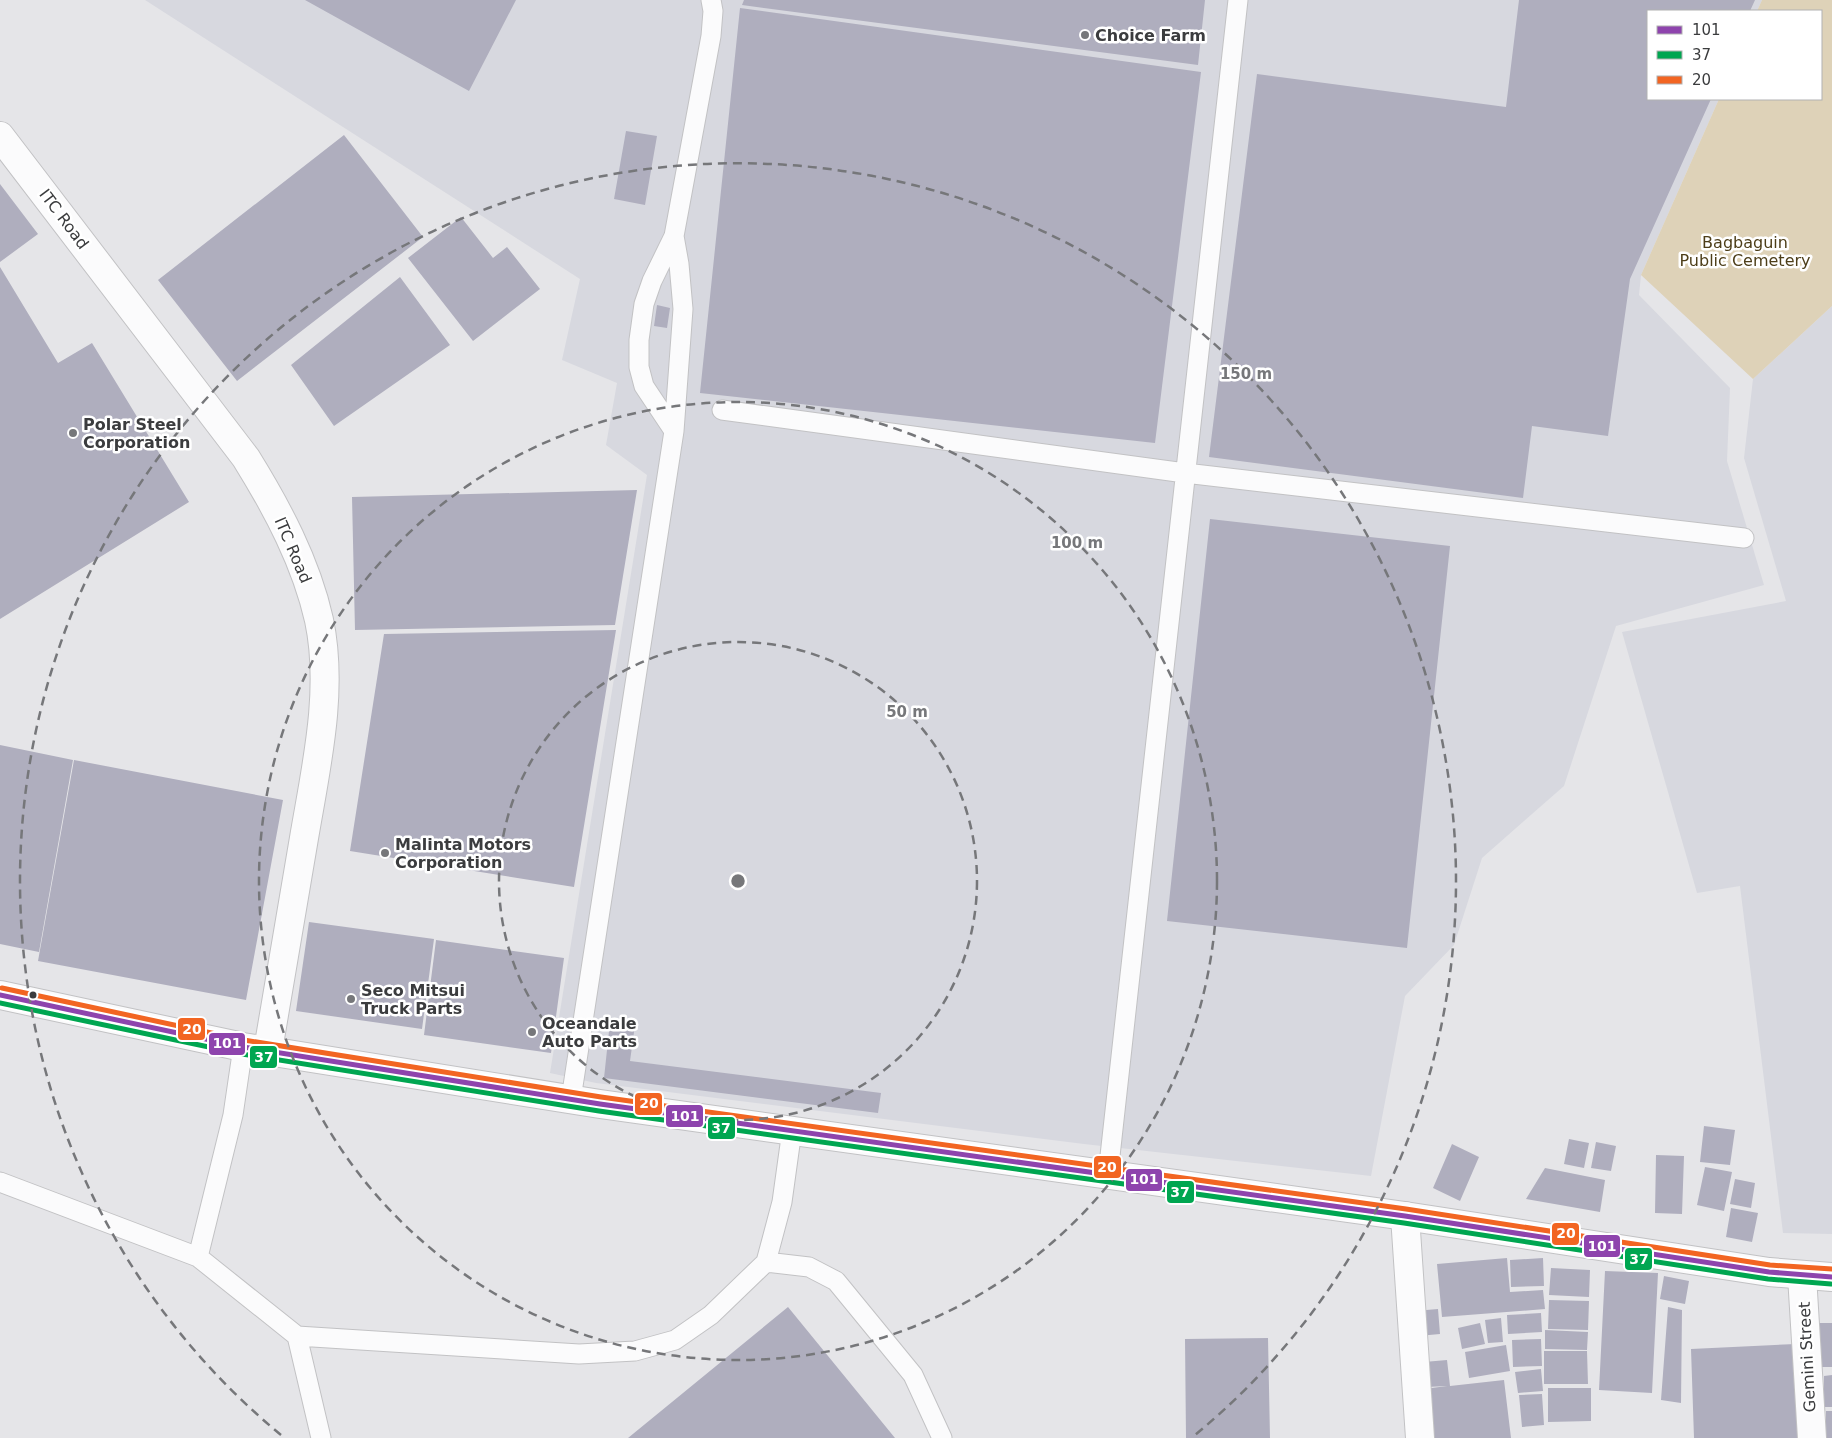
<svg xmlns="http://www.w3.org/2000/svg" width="1832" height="1438" viewBox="0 0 1832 1438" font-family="'DejaVu Sans',sans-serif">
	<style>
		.built { fill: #d7d8df }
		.green { fill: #ded2b8 }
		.building { fill: #afaebe }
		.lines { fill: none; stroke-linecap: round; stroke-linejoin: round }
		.service-casing { stroke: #c2c2c4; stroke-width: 21 }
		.minor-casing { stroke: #c2c2c4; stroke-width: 30 }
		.tertiary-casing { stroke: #c2c2c4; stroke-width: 30 }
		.primary-casing { stroke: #c2c2c4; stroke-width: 30 }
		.service { stroke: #fbfbfc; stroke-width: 19 }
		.minor { stroke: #fbfbfc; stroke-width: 28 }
		.tertiary { stroke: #fbfbfc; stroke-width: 28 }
		.primary { stroke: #fbfbfc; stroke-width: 28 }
		.bus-1-casing { stroke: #fff; stroke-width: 9 }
		.bus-2-casing { stroke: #fff; stroke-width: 9 }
		.bus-3-casing { stroke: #fff; stroke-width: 9 }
		.bus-1 { stroke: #8e44ad; stroke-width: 5 }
		.bus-2 { stroke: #00a651; stroke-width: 5 }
		.bus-3 { stroke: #f26522; stroke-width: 5 }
		.ring { fill: none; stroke: #76777a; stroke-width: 2.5; stroke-dasharray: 9 6 }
		.poi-dot { fill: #76777a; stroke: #fff; stroke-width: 2 }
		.bus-dot { fill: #3b3c3e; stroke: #fff; stroke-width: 2 }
		.labels { text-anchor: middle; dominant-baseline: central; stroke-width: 5; stroke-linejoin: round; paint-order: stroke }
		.poi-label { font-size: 16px; font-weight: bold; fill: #3b3c3e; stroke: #fff; text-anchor: start }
		.street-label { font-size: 16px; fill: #3b3c3e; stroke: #fff }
		.park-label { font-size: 16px; fill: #4d3e19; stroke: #fff }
		.centre { fill: #76777a; stroke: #fff; stroke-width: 2.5 }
		.ring-label { font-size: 15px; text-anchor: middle; font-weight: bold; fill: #76777a; stroke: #fff; stroke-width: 5; stroke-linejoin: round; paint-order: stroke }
		.line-badge { stroke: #fff; stroke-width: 2 }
		.badge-label { font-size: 14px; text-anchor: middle; font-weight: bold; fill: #fff }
	</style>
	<rect width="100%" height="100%" fill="#e5e5e8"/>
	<!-- built -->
	<path class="built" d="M145,0H1762L1757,11H1648V99H1719L1641,275L1639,295L1730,388L1727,461L1764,585L1616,626L1564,786L1482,858L1454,945L1405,996L1371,1176L1084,1144L596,1083L550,1073L647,475L606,445L617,383L562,360L580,279Z
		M1832,306V1234L1783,1233L1740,886L1697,893L1622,632L1786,601L1744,458L1753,379Z"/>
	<!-- green -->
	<path class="green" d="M1762,0H1832V306L1753,379L1641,275L1719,99H1821V11H1757Z"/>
	<!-- building -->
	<path class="building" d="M305,0H516L469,91Z
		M744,0H1205L1198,65L742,5Z
		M1519,0H1755L1750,11H1648V99H1711L1630,279L1608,436L1532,426L1523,498L1209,457L1257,74L1506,107Z
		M740,8L1201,72L1155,443L700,393Z
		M626,131L657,136L645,205L614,199Z
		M344,135L423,237L237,381L158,280Z
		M0,184L38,234L0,262Z
		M461,217L493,258L507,247L540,289L473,341L408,258Z
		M0,267L58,363L92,343L189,502L0,619Z
		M400,277L450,345L334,426L291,365Z
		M657,305L670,308L667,328L654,326Z
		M637,490L615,625L355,630L352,497Z
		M1210,519L1450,546L1407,948L1167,921Z
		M616,630L574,887L350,851L384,634Z
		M0,745L73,760L39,952L0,944Z
		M74,760L283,800L246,1000L38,961Z
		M309,922L434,939L422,1029L296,1011Z
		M436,940L564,958L551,1053L424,1035Z
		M610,1022L635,1025L630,1061L881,1093L878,1113L604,1078Z
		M1704,1126L1735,1130L1730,1165L1700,1162Z
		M1569,1139L1589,1143L1584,1168L1564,1164Z
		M1596,1142L1616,1146L1611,1171L1591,1168Z
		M1452,1144L1479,1157L1460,1201L1433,1188Z
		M1656,1155L1684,1156L1682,1214L1655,1213Z
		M1705,1167L1732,1172L1724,1211L1697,1205Z
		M1545,1168L1605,1180L1600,1212L1526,1199Z
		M1735,1179L1755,1183L1751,1208L1730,1204Z
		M1731,1208L1758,1213L1752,1242L1726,1237Z
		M1507,1258L1510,1292L1543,1290L1545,1309L1442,1317L1437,1264Z
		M1543,1258L1544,1286L1511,1287L1510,1260Z
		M1551,1268L1590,1270L1589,1297L1549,1295Z
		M1605,1271L1658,1273L1652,1393L1599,1390Z
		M1664,1276L1689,1281L1685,1304L1660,1299Z
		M1549,1300L1589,1301L1588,1330L1548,1329Z
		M788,1307L895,1438H628Z
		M1668,1307L1682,1310L1681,1403L1661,1400Z
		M1438,1309L1440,1334L1418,1336L1415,1311Z
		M1541,1313L1542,1332L1508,1334L1507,1315Z
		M1501,1318L1503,1342L1488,1343L1485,1320Z
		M1480,1323L1485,1344L1462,1349L1458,1328Z
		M1817,1323H1832V1367H1817Z
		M1545,1330L1588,1332L1587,1350L1545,1349Z
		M1268,1338L1270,1438H1186L1185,1339Z
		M1541,1339L1542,1366L1513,1367L1512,1340Z
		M1796,1344L1801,1438H1694L1691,1349Z
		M1506,1345L1510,1371L1469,1378L1465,1352Z
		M1544,1351H1587L1588,1384H1544Z
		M1447,1360L1450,1386L1504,1380L1511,1438H1429L1424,1389L1447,1386L1427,1387L1424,1362Z
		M1541,1369L1543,1391L1518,1393L1515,1372Z
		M1832,1375V1407H1824V1376Z
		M1548,1388H1591V1421L1548,1422Z
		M1542,1394L1544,1425L1522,1427L1519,1395Z
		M1826,1411H1832V1438H1826Z"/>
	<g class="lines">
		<defs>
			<path id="service" d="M722,410L1185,473L1744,538
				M674,431L644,386L639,367V340L644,304L652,281L674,236L711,36L713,11L711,0
				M571,1099L674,431L683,309L679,264L674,236
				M792,1130L782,1202L766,1262L809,1267L836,1281L913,1375L942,1438
				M1108,1174L1238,0
				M0,1182L198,1257L297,1336L321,1438
				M198,1257L233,1115L243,1047
				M297,1336L579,1354L635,1351L675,1340L711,1315L766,1262"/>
			<path id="minor" d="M1405,1216L1420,1438
				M1802,1276L1812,1438"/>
			<path id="tertiary" d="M0,136L246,458C277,508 306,562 319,620C334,691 316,767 304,838C292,909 280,980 268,1050"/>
			<path id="primary" d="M0,995L243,1047L600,1104L1405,1216L1769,1272L1832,1277"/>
		</defs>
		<!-- service casing -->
		<use href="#service" class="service-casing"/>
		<!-- minor casing -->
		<use href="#minor" class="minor-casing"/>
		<!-- tertiary casing -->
		<use href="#tertiary" class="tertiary-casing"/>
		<!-- primary casing -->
		<use href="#primary" class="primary-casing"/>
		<!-- service -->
		<use href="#service" class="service"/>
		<!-- minor -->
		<use href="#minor" class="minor"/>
		<!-- tertiary -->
		<use href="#tertiary" class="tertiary"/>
		<!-- primary -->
		<use href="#primary" class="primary"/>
		<defs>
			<path id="bus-1" d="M0,995L243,1047L600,1104L1405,1216L1769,1272L1832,1277"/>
			<path id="bus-2" d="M0,1003L242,1054L599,1111L1404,1223L1768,1279L1831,1284"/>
			<path id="bus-3" d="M2,988L244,1040L601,1097L1406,1209L1770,1265L1832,1269"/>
		</defs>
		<!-- bus-1 casing -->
		<use href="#bus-1" class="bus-1-casing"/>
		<!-- bus-2 casing -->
		<use href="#bus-2" class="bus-2-casing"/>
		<!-- bus-3 casing -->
		<use href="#bus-3" class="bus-3-casing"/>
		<!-- bus-1 -->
		<use href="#bus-1" class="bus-1"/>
		<!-- bus-2 -->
		<use href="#bus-2" class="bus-2"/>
		<!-- bus-3 -->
		<use href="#bus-3" class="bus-3"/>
	</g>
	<!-- distance rings -->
	<g class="ring">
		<circle cx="738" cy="881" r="239"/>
		<circle cx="738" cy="881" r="479"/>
		<path d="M281 1435A718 718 0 1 1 1195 1435"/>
	</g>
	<!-- markers -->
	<g class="poi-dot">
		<circle cx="1085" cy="35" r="5"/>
		<circle cx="73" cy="433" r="5"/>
		<circle cx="385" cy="853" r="5"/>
		<circle cx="351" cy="999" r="5"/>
		<circle cx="532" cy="1032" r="5"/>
	</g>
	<circle class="bus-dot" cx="33" cy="995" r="4.5"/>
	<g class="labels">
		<!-- poi labels -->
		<g class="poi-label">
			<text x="1095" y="35">Choice Farm</text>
			<text x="83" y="424">Polar Steel<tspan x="83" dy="18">Corporation</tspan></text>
			<text x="395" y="844">Malinta Motors<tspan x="395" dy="18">Corporation</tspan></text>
			<text x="361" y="990">Seco Mitsui<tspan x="361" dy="18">Truck Parts</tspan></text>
			<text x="542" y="1023">Oceandale<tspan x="542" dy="18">Auto Parts</tspan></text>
		</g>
		<!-- street labels -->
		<g class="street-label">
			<text transform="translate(64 219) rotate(53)">ITC Road</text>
			<text transform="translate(293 550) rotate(67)">ITC Road</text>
			<text transform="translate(1807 1357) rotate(-93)">Gemini Street</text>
		</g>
		<!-- park labels -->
		<g class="park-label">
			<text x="1745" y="242">Bagbaguin<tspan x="1745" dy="18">Public Cemetery</tspan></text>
		</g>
	</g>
	<circle cx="738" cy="881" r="8" class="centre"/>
	<g class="ring-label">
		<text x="1246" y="379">150 m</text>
		<text x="1077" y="548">100 m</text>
		<text x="907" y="717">50 m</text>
	</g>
	<g class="line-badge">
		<rect x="177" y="1017" width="29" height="24" rx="5" fill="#f26522"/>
		<rect x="208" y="1032" width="38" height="24" rx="5" fill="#8e44ad"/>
		<rect x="249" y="1045" width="29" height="24" rx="5" fill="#00a651"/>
		<rect x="634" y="1092" width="29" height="24" rx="5" fill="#f26522"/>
		<rect x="665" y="1104" width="39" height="24" rx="5" fill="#8e44ad"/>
		<rect x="707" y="1116" width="29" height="24" rx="5" fill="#00a651"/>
		<rect x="1093" y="1155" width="29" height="24" rx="5" fill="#f26522"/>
		<rect x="1125" y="1168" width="38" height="24" rx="5" fill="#8e44ad"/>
		<rect x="1166" y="1180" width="29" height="24" rx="5" fill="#00a651"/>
		<rect x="1551" y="1222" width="29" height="24" rx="5" fill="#f26522"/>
		<rect x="1583" y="1234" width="38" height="24" rx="5" fill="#8e44ad"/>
		<rect x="1624" y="1247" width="29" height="24" rx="5" fill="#00a651"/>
	</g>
	<g class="badge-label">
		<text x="192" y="1034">20</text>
		<text x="227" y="1048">101</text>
		<text x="264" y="1062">37</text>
		<text x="649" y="1108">20</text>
		<text x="685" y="1121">101</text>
		<text x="721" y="1133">37</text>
		<text x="1107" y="1172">20</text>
		<text x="1144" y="1184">101</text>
		<text x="1180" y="1197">37</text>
		<text x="1566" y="1238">20</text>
		<text x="1602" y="1251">101</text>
		<text x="1639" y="1264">37</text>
	</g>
	<!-- legend -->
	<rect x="1647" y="10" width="175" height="90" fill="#ffffff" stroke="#b1b1b2"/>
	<rect x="1657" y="26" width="25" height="8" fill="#8e44ad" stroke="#b1b1b2"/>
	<text x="1692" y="35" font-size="15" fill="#3b3c3e">101</text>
	<rect x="1657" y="51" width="25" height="8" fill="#00a651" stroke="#b1b1b2"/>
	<text x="1692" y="60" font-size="15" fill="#3b3c3e">37</text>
	<rect x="1657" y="76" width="25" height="8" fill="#f26522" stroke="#b1b1b2"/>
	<text x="1692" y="85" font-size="15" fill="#3b3c3e">20</text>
</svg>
